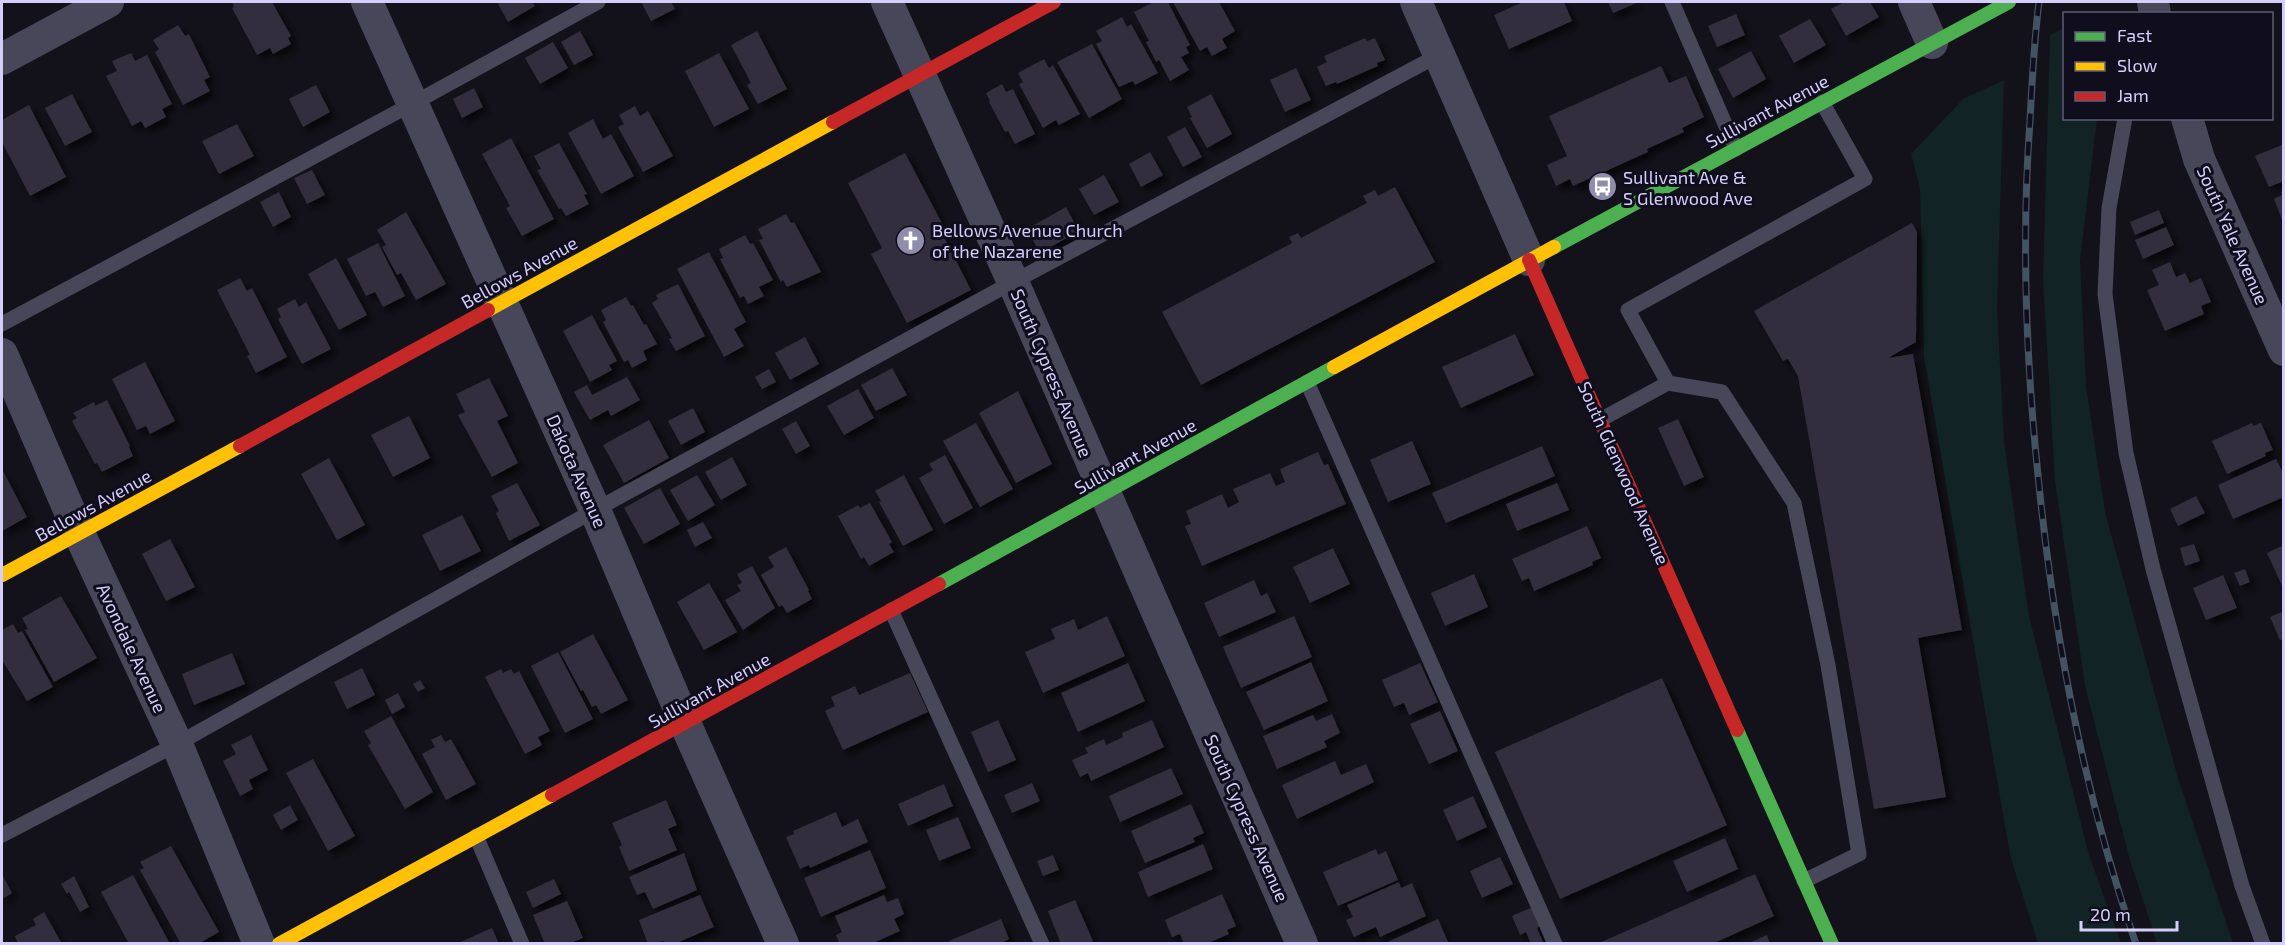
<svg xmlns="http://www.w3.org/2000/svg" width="2285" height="945" viewBox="0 0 2285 945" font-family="'Exo 2',sans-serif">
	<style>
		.green { fill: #112324 }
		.building { fill: #312f3c; filter: url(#shadow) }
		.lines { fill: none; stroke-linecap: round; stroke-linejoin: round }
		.lane { stroke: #484759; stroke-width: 15 }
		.street { stroke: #484759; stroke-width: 32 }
		.fast { stroke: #4caf50; stroke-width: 14 }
		.slow { stroke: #ffc107; stroke-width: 14 }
		.jam { stroke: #c62828; stroke-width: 14 }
		.rail-casing { stroke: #425361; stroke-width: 7 }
		.rail { stroke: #100e1d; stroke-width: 4.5; stroke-dasharray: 14; stroke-linecap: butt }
		.labels { text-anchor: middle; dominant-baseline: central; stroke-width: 6; stroke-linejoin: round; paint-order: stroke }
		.street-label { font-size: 18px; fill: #d4cefa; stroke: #100e1d }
		.poi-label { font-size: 18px; fill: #d4cefa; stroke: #100e1d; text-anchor: start }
	</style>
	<defs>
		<filter id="shadow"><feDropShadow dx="5.5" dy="5.5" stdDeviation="3" flood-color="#0009"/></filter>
	</defs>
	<rect width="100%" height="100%" fill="#13121a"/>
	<!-- green -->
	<path class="green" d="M2064,28V118L2097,119L2080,261L2086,386L2105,512L2178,778L2233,943H2157L2130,861L2085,686L2055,481L2043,280L2050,35Z
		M2004,80L1997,308L2004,441L2029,616L2089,855L2121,943H2038L2010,855L1924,357L1920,189L1911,154L1963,99Z"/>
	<!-- building -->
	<path class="building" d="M232,2H272L291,36L288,38L291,44L273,54L270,48L257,55L232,8L234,7Z
		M497,2H532L535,6L508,22Z
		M641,2H671L675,9L651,21Z
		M1154,2H1168L1190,45L1186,47L1189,53L1181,57L1189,70L1170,81L1159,60L1156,62L1146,42L1149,41L1134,12Z
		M1173,2H1219L1235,31L1222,39L1227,48L1212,56L1207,47L1200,51Z
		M1523,2H1564L1572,21L1509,49L1494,15Z
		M1608,2H1639L1613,13Z
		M1844,2H1870L1879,17L1846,36L1831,9Z
		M1736,14L1745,35L1717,47L1708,26Z
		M1122,17L1127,27L1131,24L1158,73L1135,85L1133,81L1119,87L1096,44L1102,41L1096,31Z
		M1810,19L1826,45L1794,63L1779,36Z
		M178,25L185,36L189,34L210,77L204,80L210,91L183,105L155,52L159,49L153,40Z
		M580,31L593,55L574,65L561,42Z
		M757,31L787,89L758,104L747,85L751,83L731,45Z
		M1365,38L1367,41L1375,38L1385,60L1377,63L1378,66L1337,84L1336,82L1326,86L1317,67L1327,62L1324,56Z
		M553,42L568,68L540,84L525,58Z
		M1092,44L1122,99L1089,118L1057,62Z
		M1751,51L1766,79L1733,98L1718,69Z
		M131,53L135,61L147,55L172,104L162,109L166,117L145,128L141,121L132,126L106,76L117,71L112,61Z
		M719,53L749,109L714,127L685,71Z
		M1044,59L1049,68L1053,65L1080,114L1059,125L1056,120L1043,128L1019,84L1023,82L1018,73Z
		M1661,66L1669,83L1686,76L1704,117L1682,128L1684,132L1647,149L1648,152L1573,186L1570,179L1556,186L1547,165L1567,156L1549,116Z
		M1296,68L1311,100L1285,112L1270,80Z
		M1002,84L1006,92L1013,89L1035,134L1015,144L1008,131L1005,132L989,102L990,101L986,93Z
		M316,85L330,112L303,127L289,99Z
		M474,88L483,107L462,118L453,99Z
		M72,94L92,132L65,146L45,108Z
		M1211,94L1232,134L1207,148L1190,118L1192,117L1187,107Z
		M29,105L66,177L30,196L2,142V120Z
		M635,106L640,116L648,111L673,156L643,172L618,127L624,124L619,115Z
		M593,119L603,139L611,134L634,176L601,194L568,133Z
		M237,124L254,156L219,174L202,141Z
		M1185,127L1202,157L1183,167L1167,137Z
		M511,138L554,219L522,236L506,208L510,206L482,154Z
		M559,143L587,194L584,195L589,204L566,216L561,208L559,209L537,170L541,169L534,156Z
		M2284,144V181L2269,187L2255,156Z
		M1150,152L1163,175L1141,187L1129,164Z
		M905,153L945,229L941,231L971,290L907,323L871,254L882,248L848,183Z
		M312,170L325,195L307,204L294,178Z
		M1104,175L1119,202L1094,215L1079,189Z
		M1395,187L1435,262L1201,385L1162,312L1292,243L1289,237L1298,233L1301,238L1367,203L1363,196L1375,190L1378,196Z
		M2283,191V222L2274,199L2282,195L2281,192Z
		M279,192L291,217L273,227L260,202Z
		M1066,207L1079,231L1040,253L1027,229Z
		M2159,210L2164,223L2135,235L2130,222Z
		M406,212L446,284L416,300L401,273L397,275L382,247L386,245L377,230Z
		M786,214L791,223L794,222L821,272L787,287L783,280L781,282L759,240L763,239L758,229Z
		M1912,223L1917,232L1916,342L1888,358L1913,354L1962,630L1918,638L1946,797L1874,809L1798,376L1788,359L1783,361L1754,311Z
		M2166,227L2174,245L2143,259L2135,240Z
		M745,235L750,244L753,243L773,280L759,287L764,296L748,304L744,296L740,298L720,259L723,258L719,249Z
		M378,243L405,296L383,307L375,292L366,296L347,259Z
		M709,252L746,322L734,329L744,346L724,357L677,269Z
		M336,258L367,315L339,330L308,274Z
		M2170,262L2176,277L2185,273L2190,283L2201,278L2211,302L2201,306L2204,314L2165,331L2147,290L2159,285L2152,270Z
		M240,278L247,291L252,288L287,357L256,373L247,356L250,355L217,290Z
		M678,284L705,336L676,351L669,339L672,338L652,303L658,299L656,295Z
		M626,297L631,306L633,305L644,325L646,324L657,344L643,351L647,360L632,368L628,360L624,362L603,322L606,320L601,310Z
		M295,299L299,307L306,302L331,349L302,364L278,319L281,317L277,309Z
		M592,315L617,361L609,365L612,370L590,382L563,331Z
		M1515,334L1534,375L1461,408L1442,367Z
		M805,337L819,364L790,380L775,353Z
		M145,362L175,421L150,434L146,426L137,430L112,379Z
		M892,368L907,395L876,411L861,385Z
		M769,369L776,382L762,389L755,377Z
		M627,377L640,400L611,416L608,410L590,420L574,392L587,385L592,395Z
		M489,378L508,416L497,421L518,463L492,477L458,415L465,412L456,394Z
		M858,389L874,418L844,435L827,406Z
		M1018,391L1052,464L1016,483L979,413Z
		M107,400L130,446L129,447L133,456L102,472L97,463L95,464L72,421L77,418L73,413L94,402L95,406Z
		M693,408L705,432L681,445L668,421Z
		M409,416L430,458L393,477L371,435Z
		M1678,419L1704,477L1684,486L1658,428Z
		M649,420L669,458L624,483L603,445Z
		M796,421L810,446L796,454L782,429Z
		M976,423L1013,489L980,507L943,441Z
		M2252,423L2253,426L2261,423L2273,450L2265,453L2266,456L2227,474L2212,441Z
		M1412,441L1431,484L1388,502L1370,460Z
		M1542,446L1555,476L1446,523L1432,493Z
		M1318,452L1324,465L1328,464L1346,504L1202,566L1185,526L1191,524L1186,511L1222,494L1228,508L1239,502L1233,489L1270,473L1276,486L1285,482L1280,469Z
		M945,455L973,508L944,524L919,478L933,470L929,464Z
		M732,457L747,485L721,500L705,472Z
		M329,458L365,525L337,540L301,474Z
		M2276,459L2284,475V497L2233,519L2218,485Z
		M2,469L27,517L2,531Z
		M697,475L715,505L688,521L670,490Z
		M904,475L933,530L903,546L879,502L881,501L875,491Z
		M517,483L540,525L509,541L496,513L499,511L491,496Z
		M1557,483L1569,510L1517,531L1506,504Z
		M660,488L680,524L644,544L624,508Z
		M2196,496L2205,513L2178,526L2170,509Z
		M870,503L892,542L889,544L894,552L869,566L864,557L861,559L838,516L858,505L860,508Z
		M462,515L481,551L440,571L422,535Z
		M703,522L712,538L695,547L687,530Z
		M1587,526L1601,558L1592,562L1593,565L1534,591L1529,578L1522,581L1512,559Z
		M170,539L195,587L166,601L142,554Z
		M2194,544L2200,561L2185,566L2180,548Z
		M2284,545V590L2267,553Z
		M786,547L809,590L808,591L812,599L787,613L782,605L779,607L761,575L774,567L768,557Z
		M1333,548L1350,584L1310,603L1293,567Z
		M752,566L775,608L743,630L725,600L741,591L737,585L742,583L737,574Z
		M2245,569L2250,582L2240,586L2234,573Z
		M1474,574L1488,607L1445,626L1431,593Z
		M2223,575L2237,608L2206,620L2193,588Z
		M1254,580L1261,596L1267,593L1276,612L1219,637L1204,603Z
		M709,583L737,632L704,650L677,602Z
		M61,596L97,658L54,682L25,630L28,629L22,618Z
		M2284,611V639L2280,640L2270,617Z
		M1107,616L1125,656L1043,693L1025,652L1055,639L1051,629L1074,619L1078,630Z
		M1294,616L1312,657L1241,688L1223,647Z
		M13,624L18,633L22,631L53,687L27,701L2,660V630Z
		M593,634L628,700L601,714L596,705L592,707L583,690L581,691L560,652Z
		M558,652L593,719L565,733L531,666Z
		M232,653L245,684L194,705L182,674Z
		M1311,662L1328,701L1264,730L1246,692Z
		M1128,663L1145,701L1078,732L1061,693Z
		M1420,663L1438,702L1409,715L1404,703L1394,707L1382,680Z
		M362,668L375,695L347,709L334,682Z
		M501,669L503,673L511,669L514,674L519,671L550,731L538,737L542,745L525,754L485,677Z
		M910,673L928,712L843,750L825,711L835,706L831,697L855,686L859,695Z
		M1662,678L1727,825L1560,899L1495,752Z
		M420,680L425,688L418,692L413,684Z
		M398,693L405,707L392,714L385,700Z
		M1440,711L1458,751L1429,764L1410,724Z
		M1332,714L1340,733L1324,741L1327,747L1277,769L1263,736L1313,715L1316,721Z
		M391,716L433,792L405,809L368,745L371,743L364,731Z
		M998,720L1016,760L988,772L971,732Z
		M1152,720L1164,747L1091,781L1088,773L1080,777L1072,760L1088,753L1085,748L1104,739L1106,745L1123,737L1122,733Z
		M251,735L268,770L249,780L253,789L240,796L223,761L236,754L231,745Z
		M441,735L445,742L451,739L476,784L446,800L422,754L435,747L431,740Z
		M313,759L355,836L328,851L286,773Z
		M1335,761L1341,775L1366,764L1374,782L1297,819L1282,785Z
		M1171,768L1183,794L1120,822L1109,796Z
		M1032,783L1040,801L1012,813L1004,795Z
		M944,784L953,806L908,826L898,804Z
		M1473,796L1487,827L1457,841L1443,810Z
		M666,800L677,825L668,829L677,850L629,871L619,847L622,845L612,823Z
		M1191,804L1204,833L1193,838L1195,842L1145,863L1131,831Z
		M290,805L298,820L281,830L273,815Z
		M836,812L842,827L858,819L868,842L810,868L809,865L800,869L786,837L794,834L793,831Z
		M958,817L971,848L939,861L926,830Z
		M1725,838L1738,869L1687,892L1673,861Z
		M1203,844L1213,869L1148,897L1138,872Z
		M171,846L219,932L198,944H181L140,870L144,868L140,862Z
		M1376,849L1378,855L1386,851L1398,880L1338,906L1323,872Z
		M870,850L886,888L821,917L804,878Z
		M684,853L697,890L653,909L645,892L637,895L629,877Z
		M1053,855L1059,870L1043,876L1037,861Z
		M1500,857L1513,884L1482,898L1470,871Z
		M2,874L12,893L2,899Z
		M1755,874L1774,916L1712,944H1597Z
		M133,875L170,944H129L101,892Z
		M74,876L89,907L80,912L69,892L67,894L61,884Z
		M554,879L561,894L533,908L526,892Z
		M1399,882L1401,888L1412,883L1426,916L1380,937L1376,927L1354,937L1346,920L1353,917L1347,905Z
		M1222,894L1236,926L1227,930L1229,934L1206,944H1184L1180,934L1172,937L1165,920Z
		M700,895L714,927L674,944H665L664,941L648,944L639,920Z
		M884,895L887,902L898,898L904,914L894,919L900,931L871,944H840L836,935L842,932L835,916Z
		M1075,900L1093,941L1087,944H1061L1048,911Z
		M567,901L583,938L568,944H545L533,915Z
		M1533,907L1542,925L1537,928L1543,942L1539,944H1531L1526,932L1520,935L1512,916Z
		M44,912L62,944H18L15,936L36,925L33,919Z
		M1001,919L1009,939L999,944H950L949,941Z
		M1438,919L1449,944H1383Z
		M492,928L499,944H456Z
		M1767,935L1770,944H1747Z"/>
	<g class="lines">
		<!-- lane -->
		<path class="lane" d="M1672,2L1736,149
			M2125,118L2109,208L2105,294L2126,453L2153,569L2242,886L2263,944
			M2,324L412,104L598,2
			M1307,382L1555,944
			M1668,383L1628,310L1865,179L1822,102
			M1600,420L1668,383L1722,392L1794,503L1828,665L1859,854L1804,881
			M891,610L1042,944
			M2,835L177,744L595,510L1013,282L1439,55
			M476,836L522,944"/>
		<!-- street -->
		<path class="street" d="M367,2L595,510L685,723L783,944
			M887,2L1013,282L1302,944
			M1416,2L1529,260
			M1914,2L1932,43
			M2153,2L2155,14
			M2,59L108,2
			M2187,118L2199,159L2284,350
			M2,354L79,533L177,744L259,944"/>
		<!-- fast -->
		<path class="fast" d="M1554,247L2009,2
			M939,584L1334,367
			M1737,730L1832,944"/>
		<!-- slow -->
		<path class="slow" d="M488,310L833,122
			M1334,367L1554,247
			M2,575L240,446
			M279,944L552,795"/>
		<!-- jam -->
		<path class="jam" d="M833,122L1054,2
			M1529,260L1737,730
			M240,446L488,310
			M552,795L939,584"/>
		<defs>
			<path id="rail" d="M2039,2C2034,41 2032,81 2030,121C2021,243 2026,363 2039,485C2055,641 2084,795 2136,944"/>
		</defs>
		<!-- rail casing -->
		<use href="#rail" class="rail-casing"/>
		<!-- rail -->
		<use href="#rail" class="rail"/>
	</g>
	<!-- icons -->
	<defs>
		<symbol id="bus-disc" viewBox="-11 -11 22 22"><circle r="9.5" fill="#908cac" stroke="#100e1d"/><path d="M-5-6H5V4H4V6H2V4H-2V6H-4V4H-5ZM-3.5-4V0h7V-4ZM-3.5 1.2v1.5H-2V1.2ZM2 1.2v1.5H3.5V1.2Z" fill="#fff"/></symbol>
		<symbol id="church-disc" viewBox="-11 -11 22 22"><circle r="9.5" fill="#908cac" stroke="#100e1d"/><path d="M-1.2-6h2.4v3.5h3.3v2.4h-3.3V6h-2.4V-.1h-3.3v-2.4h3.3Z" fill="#fff"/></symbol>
	</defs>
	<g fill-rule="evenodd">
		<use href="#bus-disc" x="1586" y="170" width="33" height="33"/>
		<use href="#church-disc" x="894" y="224" width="33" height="33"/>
	</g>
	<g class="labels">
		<!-- street labels -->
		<g class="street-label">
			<text transform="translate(1767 111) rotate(-28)">Sullivant Avenue</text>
			<text transform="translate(2233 235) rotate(66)">South Yale Avenue</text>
			<text transform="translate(519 272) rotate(-29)">Bellows Avenue</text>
			<text transform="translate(1052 373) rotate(67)">South Cypress Avenue</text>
			<text transform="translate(1135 456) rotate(-29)">Sullivant Avenue</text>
			<text transform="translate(577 471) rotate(66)">Dakota Avenue</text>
			<text transform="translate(1624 473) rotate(66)">South Glenwood Avenue</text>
			<text transform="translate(93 505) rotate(-29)">Bellows Avenue</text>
			<text transform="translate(132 648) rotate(65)">Avondale Avenue</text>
			<text transform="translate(709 690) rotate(-29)">Sullivant Avenue</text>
			<text transform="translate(1247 818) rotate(66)">South Cypress Avenue</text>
		</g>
		<!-- poi labels -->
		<g class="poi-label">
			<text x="1623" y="177">Sullivant Ave &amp;<tspan x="1623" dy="21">S Glenwood Ave</tspan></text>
			<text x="932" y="230">Bellows Avenue Church<tspan x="932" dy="21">of the Nazarene</tspan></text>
		</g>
	</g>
	<!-- border -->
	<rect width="2285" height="945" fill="none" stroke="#d4cefa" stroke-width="6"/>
	<!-- legend -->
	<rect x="2063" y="12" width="210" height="108" fill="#100e1d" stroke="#5e5b75" stroke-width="1.5"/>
	<rect x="2075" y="32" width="30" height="9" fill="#4caf50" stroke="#5e5b75" stroke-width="1.5"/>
	<text x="2117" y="42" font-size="18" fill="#d4cefa">Fast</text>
	<rect x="2075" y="62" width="30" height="9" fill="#ffc107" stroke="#5e5b75" stroke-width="1.5"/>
	<text x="2117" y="72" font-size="18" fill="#d4cefa">Slow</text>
	<rect x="2075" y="92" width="30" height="9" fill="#c62828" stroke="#5e5b75" stroke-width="1.5"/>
	<text x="2117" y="102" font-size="18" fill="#d4cefa">Jam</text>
	<!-- scale -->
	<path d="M2081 921v9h96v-9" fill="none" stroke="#d4cefa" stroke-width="3"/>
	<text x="2090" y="921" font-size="18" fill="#d4cefa" stroke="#100e1d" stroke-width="4.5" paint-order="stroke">20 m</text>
</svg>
